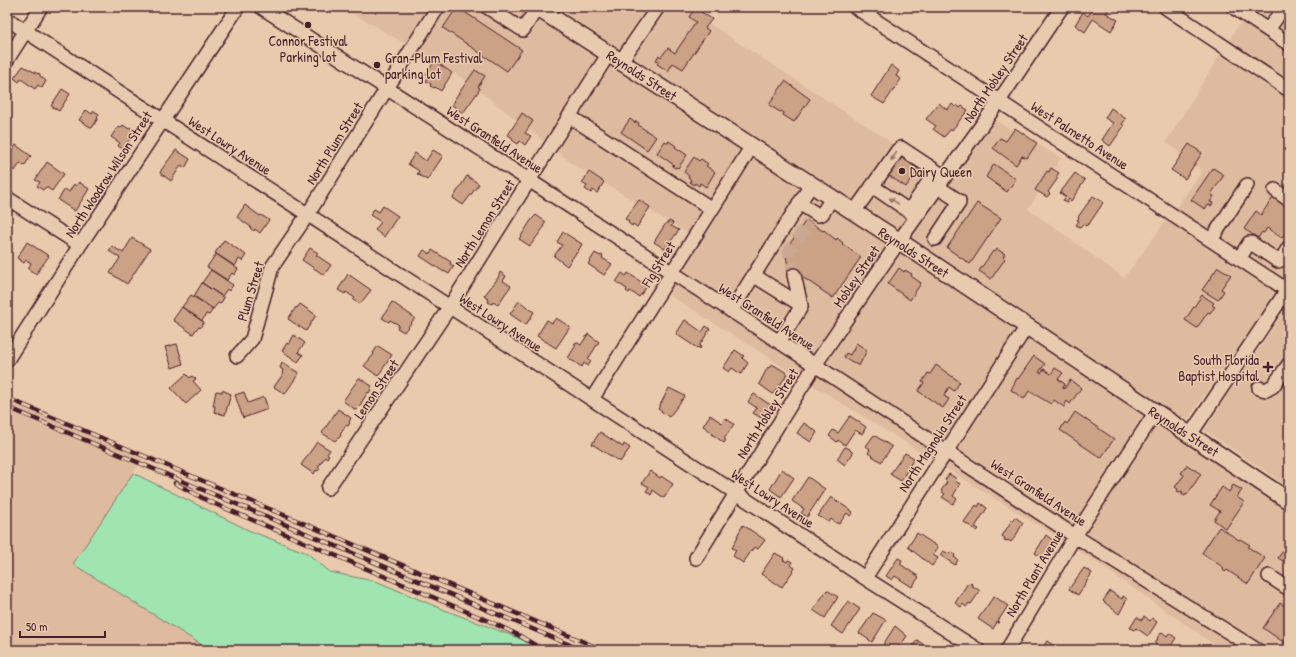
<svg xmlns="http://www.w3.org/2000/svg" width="1296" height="657" viewBox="0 0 1296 657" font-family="'Patrick Hand',sans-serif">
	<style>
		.built { fill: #debb9f }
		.green { fill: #a0e5b1; stroke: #75826e }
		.building { fill: #cca286; stroke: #4a1f2b }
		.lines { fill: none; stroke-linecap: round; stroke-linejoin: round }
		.minor-tunnel { stroke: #caa892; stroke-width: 13; stroke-dasharray: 13 6; stroke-linecap: butt }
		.minor-casing { stroke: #4a1f2b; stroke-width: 16 }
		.major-casing { stroke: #4a1f2b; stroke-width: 19 }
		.minor { stroke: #e8cbaf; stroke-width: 13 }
		.major { stroke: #e8cbaf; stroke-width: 16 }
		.rail-casing { stroke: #4a1f2b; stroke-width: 4.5 }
		.rail { stroke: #e8cbaf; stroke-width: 3; stroke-dasharray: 9; stroke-linecap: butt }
		.oneway { fill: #99756d }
		.poi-dot { fill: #4a1f2b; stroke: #e8cbaf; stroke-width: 1.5 }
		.labels { text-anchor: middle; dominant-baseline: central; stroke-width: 3; stroke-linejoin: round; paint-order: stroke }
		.poi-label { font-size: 14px; fill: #4a1f2b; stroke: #e8cbaf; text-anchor: start }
		.street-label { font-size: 14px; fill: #4a1f2b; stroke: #e8cbaf }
	</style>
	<rect width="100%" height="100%" fill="#eacaac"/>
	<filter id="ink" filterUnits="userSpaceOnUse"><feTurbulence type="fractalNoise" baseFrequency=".025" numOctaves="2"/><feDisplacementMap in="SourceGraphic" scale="8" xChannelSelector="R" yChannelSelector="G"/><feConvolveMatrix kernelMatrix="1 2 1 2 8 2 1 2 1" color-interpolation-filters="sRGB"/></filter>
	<g filter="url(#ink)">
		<!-- built -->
		<path class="built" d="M342,7H431L407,45Z
			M445,7H524L600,56L546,143L464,79L417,51Z
			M548,7H651L620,53Z
			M665,7H684L940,174L898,233L629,59Z
			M1250,7H1289V83L1228,42Z
			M1221,53L1289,98V275L1285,281L1175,209L1202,171L1166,142Z
			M610,62L743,148L689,234L571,163L555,150Z
			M993,119L1061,158L1028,209L1124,278L1167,219L1278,292L1184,424L907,239Z
			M753,155L890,244L801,378L666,293Z
			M900,250L1018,328L933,460L811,384Z
			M1289,304V487L1204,430Z
			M1028,335L1147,415L1065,542L943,466Z
			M7,400L143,458L73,564L210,650H7Z
			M1157,422L1289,509V650H1222L1075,548Z"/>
		<!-- green -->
		<path class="green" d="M133,473L248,530L307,553L330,572L378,582L442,609L534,644L543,650H210L73,564Z"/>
		<!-- building -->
		<path class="building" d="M457,7L522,50L507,71L443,28Z
			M1094,7H1111L1106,13L1118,20L1111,31L1093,19L1085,32L1075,25L1083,12L1088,16Z
			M695,8L712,19L705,28L709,31L683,69L673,63L668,71L657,64L659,61L656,60L659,55L661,57L668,48L675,53L696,22L689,17Z
			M435,61L452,73L441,91L435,87L434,88L430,86L431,84L426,81L429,76L426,74Z
			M891,65L899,71L896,76L901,79L884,104L871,96Z
			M23,66L38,74V73L40,74V76L46,81L42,88L38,85L35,89L21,79L19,82L14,78Z
			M475,70L485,76L478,87L480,88L478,92L463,113L452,105L455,101L454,100Z
			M785,81L810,99L794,122L783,115L784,113L781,111L780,112L769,105Z
			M62,89L70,94L59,111L51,106Z
			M939,103L947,110L952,104L955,107L957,105L960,108L962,106L968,110L952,130L951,129L944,137L933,129L936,126L926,119Z
			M1111,108L1126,119L1122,124L1124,126L1110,146L1102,140L1113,123L1105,118Z
			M86,110L92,114L94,111L99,114L97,117L98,118L92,128L79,120Z
			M522,113L533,121L525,133L531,136L525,145L520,141L518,144L512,140L513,138L508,135Z
			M630,119L635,123L636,121L639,123L638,125L656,137L647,150L621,132Z
			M123,125L129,129L130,127L135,131L123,149L118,146L120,143L111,137L118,127L121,128Z
			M1015,128L1037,143L1027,158L1022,156L1016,165L993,148L1000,138L1006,141Z
			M665,141L668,143L669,141L676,146L675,147L687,155L678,168L677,167L675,168L672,166L674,165L657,153Z
			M1189,144L1202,153L1185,179L1171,170Z
			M16,145L31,156L24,166L20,163L15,171L9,167L11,165L7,162V159Z
			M176,150L190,159L185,168L181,165L171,181L160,173L162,169Z
			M433,150L443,156L427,180L417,174L419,171L408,164L415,153L426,161Z
			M898,155L918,169L906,187L885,173Z
			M694,157L699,161L701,159L708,164L706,166L715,172L706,187L700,183L699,186L695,183L694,185L690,182L691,180L688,178L689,176L684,172Z
			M47,162L64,174L52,191L46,187L43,190L37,186L40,182L35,180Z
			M994,164L1016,179L1007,192L986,177Z
			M1051,168L1059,173L1056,177L1058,178L1048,192L1050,194L1047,197L1035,190L1047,171L1049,172Z
			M1213,168L1224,175L1211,194L1214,196L1210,202L1213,203L1211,206L1208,205L1205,209L1191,200Z
			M589,172L604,182L597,193L593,190L591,193L585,189L587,186L582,183Z
			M1075,173L1085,180L1071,201L1069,199L1067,203L1063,200L1066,197L1060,193Z
			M467,176L479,184L463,205L453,198Z
			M79,182L89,189L75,211L58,200L65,189L69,192L74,184L76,186Z
			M1093,196L1103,202L1101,206L1089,224H1088L1086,226L1083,224L1080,227L1076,225L1079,221L1077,220L1079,218L1078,217Z
			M1274,196L1289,206V227L1282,238L1267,228L1264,233L1262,232L1258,238L1244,229L1256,211L1261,215Z
			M639,200L650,207L637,227L633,224L632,226L628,223L629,221L625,219Z
			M977,203L1001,218L970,264L947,248Z
			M245,205L260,216L261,215L269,220L260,233L255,229L254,231L250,228L251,227L237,217Z
			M383,206L398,216L384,237L375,230L381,222L370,215L374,209L379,212Z
			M536,215L546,222L543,226L544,227L530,246L519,239L532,219Z
			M806,220L823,231L824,230L836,240L837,238L843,243L842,244L861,257L833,298L798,274L790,276L785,251Z
			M669,221L673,223L671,226L679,230L665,249L654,242L666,223H668Z
			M563,232L582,244L577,253H576L567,266L554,256L562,245L557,242Z
			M132,238L150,249L127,284L110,273L120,258L109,251L112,246L123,253Z
			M224,240L246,255L242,261L239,259L235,266L215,253Z
			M27,242L49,256L36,274L28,269L31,263L26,260L24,263L17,258Z
			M310,248L318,253L316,255L331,265L324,275L302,260Z
			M997,249L1005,254L1003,257L1005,259L991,279L979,271L993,251L995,252Z
			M424,250L430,254L432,250L451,262L450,264L454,266L449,274L444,271V272L420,256Z
			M595,253L600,256L601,255L603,256L602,258L612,264L604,275L588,264Z
			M216,254L238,269L234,275L232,273L227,280L207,267Z
			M1218,267L1231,275L1221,289L1224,291L1218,300L1202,290Z
			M899,268L904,272L905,270L912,274L911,276L921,283L910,300L888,284Z
			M211,270L233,285L229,291L227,289L222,296L202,283Z
			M500,272L506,276L503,281L511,286L505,294L498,305L493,302L492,304L488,302L489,300L484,296L498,278Z
			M622,273L626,276L628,273L647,286L639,297L630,291L629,293L626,291L627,289L616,282Z
			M348,274L371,290L360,304L353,300L355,298L346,292L345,294L338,290Z
			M202,283L224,298L220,304L218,303L213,309L194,296Z
			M191,295L213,309L209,315L206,314L202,321L182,307Z
			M1202,295L1214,303L1212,305L1215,307L1210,313L1208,312L1197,328L1185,320Z
			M519,301L534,312L526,325L510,314Z
			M392,302L415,318L404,332L397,328L399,325L390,320L389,322L382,318Z
			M300,304L316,315L306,331L288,319L296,307L297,308Z
			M182,307L204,322L200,328L198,327L193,334L173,320Z
			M556,318L570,327L556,348L537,336L547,320L552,323Z
			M685,320L702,332L706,326L710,329L699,346L701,347L700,349L698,347L697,348L676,334Z
			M588,334L599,342L588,359L591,361L588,366L584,363L582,367L568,358L576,345L574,344L576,342L581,345Z
			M294,335L305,343L298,352L303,355L298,362L282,351L287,343L289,344Z
			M856,343L867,350L859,366L844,357L846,353L850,355L852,351H853Z
			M177,344L183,364L172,368L165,347Z
			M378,346L392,355L378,376L364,366L374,354L373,353Z
			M735,350L744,356L742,358L748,363L741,374L732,368L729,372L723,368Z
			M1034,356L1045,364L1039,372L1041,373L1044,369L1051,374L1055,368L1063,373L1058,379L1065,384L1063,388L1064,389L1070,380L1081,388L1070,404L1067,401L1064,407L1054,400L1051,404L1029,391L1024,399L1011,390L1017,378L1018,379Z
			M282,363L299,373L285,394L274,387L283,374L282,373L283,370L280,368Z
			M772,364L787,373L785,378L773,394L759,384L768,367L769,368Z
			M936,365L960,382L954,391L949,387L944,396L949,399L943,408L918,391L924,383L922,382L928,373L930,374Z
			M186,374L190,378L192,376L196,379L193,381L201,390L186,404L171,388Z
			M359,378L372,386L370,389L371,390L369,393L368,392L361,403L362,404L356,410L343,401Z
			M669,388L685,396L669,417L658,409Z
			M222,390L231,394L225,415L214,412L215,406H213L216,391L222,392Z
			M244,392L248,403L264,397L268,409L243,418L235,395Z
			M754,394L772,406L763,419L753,413L757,408L748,402Z
			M338,409L351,418L349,422L350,423L348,426L346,425L340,435H341L339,438H338L335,441L322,433Z
			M1075,412L1114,439L1101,458L1060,430L1065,422L1067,424Z
			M710,415L722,423L725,418L734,424L724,439L726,440L724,443L712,434L713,433L703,426Z
			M850,416L866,427L862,434L855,430L845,445L838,440L837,442L829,436L833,430L838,433Z
			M804,423L817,432L811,442L797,433Z
			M600,432L623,447L624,444L630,448L620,462L592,444Z
			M874,435L892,447L881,462L868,453L870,449L866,446Z
			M317,442L330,450L327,454L329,455L327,458L325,457L318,467L320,468L318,471L316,470L314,474L301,465Z
			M845,447L850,449V450L853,453L845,465L837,459Z
			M905,453L914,458L901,481L890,474Z
			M1187,465L1201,474L1187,495L1186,494L1185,496L1181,494L1183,492L1181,491L1180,492L1177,491L1178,489L1175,487L1184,475L1181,473Z
			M782,469L794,478L781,497L770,489Z
			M650,471L660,478L661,476L673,484L664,498L653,490L651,495L646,491L649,487L642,483Z
			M949,474L957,479L955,481L960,484L953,496L957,499L953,504L942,497L945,494L941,491L947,482L945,480Z
			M808,477L825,489L807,517L801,513L804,509L792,501Z
			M1233,485L1242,490L1237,497L1244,502L1226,529L1214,520L1220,511L1210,505L1222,487L1229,492Z
			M831,497L853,512L850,516L847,513L839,524L835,522L831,519L829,522L818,516Z
			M980,503L987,508L975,527L979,529L977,531L964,522L976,505L978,507Z
			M1015,517L1023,523L1015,537L1011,542L1008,540L1007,541L1004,540L1005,538L1002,536L1012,520Z
			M743,525L765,540L758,549L754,547L743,563L733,556L736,550L732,548L738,536H737Z
			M1219,527L1239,540L1240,539L1250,545L1248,547L1265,558L1248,584L1227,570L1225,572L1223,570L1224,568L1202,553Z
			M917,533L938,547L933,555L938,558L932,566L908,547Z
			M1046,535L1055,542L1044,559L1035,553Z
			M1289,542V565L1278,558Z
			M943,551L949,554L951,552L955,555L954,557L958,560L955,565L940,555Z
			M775,553L784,558L783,560L787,562L788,560L792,562L790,565L795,568L782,587L761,574Z
			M898,558L902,560L900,564L919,577L912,587L895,576L892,580L886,576Z
			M1084,568L1092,573L1078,595L1069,589Z
			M968,583L970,584L971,583L972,584L971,585L980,591L971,604L969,603L966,607L963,604L961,607L955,603Z
			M827,590L838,597L825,618L813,610Z
			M1110,591L1122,599L1123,596L1127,599L1119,614L1103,601Z
			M994,596L1008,606L998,621L1000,622L999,623L997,622L993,629L978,619Z
			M848,601L860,609L843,634L831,626Z
			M1280,603L1289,608V646L1263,628Z
			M873,613L886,620L872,642L859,633Z
			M1144,616L1150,621L1152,618L1157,622L1148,636L1136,628L1134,630L1130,628L1137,617L1142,620Z
			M895,626L907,636L897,650H883L881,648Z
			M1162,632L1167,636L1169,633L1176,638L1168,650H1164L1155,644L1158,638H1157Z
			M917,640L924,645L923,646L928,650H910Z
			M1047,641L1056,647L1054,650H1041Z"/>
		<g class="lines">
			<!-- minor-tunnel -->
			<path class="minor-tunnel" d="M794,275L789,252L809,222"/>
			<defs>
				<path id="minor" d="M261,7L815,365L1075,536L1257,650
					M487,7L523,30L537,8
					M855,7L1287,290
					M1165,7L1289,90
					M1233,7L1289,44
					M7,19L736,493L865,578L978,650
					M1268,30L1284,7
					M7,60L41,7
					M621,61L658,7
					M569,116L712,209
					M872,186L909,211L916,217
					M1275,190L1289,200
					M7,198L80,245
					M799,203L818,215L822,214L832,198
					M909,211L936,171
					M854,212L898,150L901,148L945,177
					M935,239L959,203V201L938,187
					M1211,240L1247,185
					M1239,259L1249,243H1251L1278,261L1281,260L1289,247
					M753,275L801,305V307L779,342
					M794,275L801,305
					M731,311L811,185
					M237,356L252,339L272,267L308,214L438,7
					M7,360L80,245L238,7
					M1259,388L1266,390L1273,386L1289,364
					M592,399L752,146
					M1190,435L1289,287
					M328,488L449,308L609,53
					M696,558L815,365L899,241L999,101L1062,7
					M1269,576L1289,589
					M865,578L1027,326
					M1007,650L1075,536L1155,413"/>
				<path id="major" d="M536,7L899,241L1289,501"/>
			</defs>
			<!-- minor casing -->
			<use href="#minor" class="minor-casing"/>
			<!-- major casing -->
			<use href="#major" class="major-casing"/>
			<!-- minor -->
			<use href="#minor" class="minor"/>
			<!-- major -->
			<use href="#major" class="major"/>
			<defs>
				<path id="rail" d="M7,398L603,650
					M7,407L582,650
					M175,483L208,501L491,622L520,636L543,650"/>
			</defs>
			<!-- rail casing -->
			<use href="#rail" class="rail-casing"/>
			<!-- rail -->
			<use href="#rail" class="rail"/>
		</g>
		<!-- one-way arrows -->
		<defs><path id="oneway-solid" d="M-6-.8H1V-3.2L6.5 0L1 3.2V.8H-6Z"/></defs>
		<g class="oneway">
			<use href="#oneway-solid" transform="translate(894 156) rotate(123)"/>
			<use href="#oneway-solid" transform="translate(894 201) rotate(-147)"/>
		</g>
	</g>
	<!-- markers -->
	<g class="poi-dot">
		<circle cx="308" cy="25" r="4"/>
		<circle cx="377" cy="65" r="4"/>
		<circle cx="902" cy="171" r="4"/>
		<path d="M1266 361h4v4h4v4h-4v4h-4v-4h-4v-4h4z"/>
	</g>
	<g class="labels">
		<!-- poi labels -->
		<g class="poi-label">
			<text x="308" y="40" text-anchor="middle">Connor Festival<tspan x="308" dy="16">Parking lot</tspan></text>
			<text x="385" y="57">Gran-Plum Festival<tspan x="385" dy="16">parking lot</tspan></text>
			<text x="910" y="171">Dairy Queen</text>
			<text x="1259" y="359" text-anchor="end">South Florida<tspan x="1259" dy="16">Baptist Hospital</tspan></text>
		</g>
		<!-- street labels -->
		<g class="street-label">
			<text transform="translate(642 75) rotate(33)">Reynolds Street</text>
			<text transform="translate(995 78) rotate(-56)">North Mobley Street</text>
			<text transform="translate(1080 135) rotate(33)">West Palmetto Avenue</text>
			<text transform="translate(495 139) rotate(33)">West Granfield Avenue</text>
			<text transform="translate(334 143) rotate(-58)">North Plum Street</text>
			<text transform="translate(230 145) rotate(33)">West Lowry Avenue</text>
			<text transform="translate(108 174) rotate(-57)">North Woodrow Wilson Street</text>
			<text transform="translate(484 223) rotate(-58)">North Lemon Street</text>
			<text transform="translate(914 252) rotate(33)">Reynolds Street</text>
			<text transform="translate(658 264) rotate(-58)">Fig Street</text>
			<text transform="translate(856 276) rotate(-56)">Mobley Street</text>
			<text transform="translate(250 291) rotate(-73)">Plum Street</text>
			<text transform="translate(767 316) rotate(33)">West Granfield Avenue</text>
			<text transform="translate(501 322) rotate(33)">West Lowry Avenue</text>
			<text transform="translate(376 389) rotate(-56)">Lemon Street</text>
			<text transform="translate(767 413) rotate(-58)">North Mobley Street</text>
			<text transform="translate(1184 431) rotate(33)">Reynolds Street</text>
			<text transform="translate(932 443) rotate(-57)">North Magnolia Street</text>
			<text transform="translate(1039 492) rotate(33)">West Granfield Avenue</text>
			<text transform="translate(773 498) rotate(33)">West Lowry Avenue</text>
			<text transform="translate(1034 573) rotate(-59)">North Plant Avenue</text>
		</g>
	</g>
	<!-- margin -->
	<rect width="1296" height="657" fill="none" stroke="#e8cbaf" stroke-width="24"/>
	<rect x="12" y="12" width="1272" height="633" fill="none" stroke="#4a1f2b" stroke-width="1.5" filter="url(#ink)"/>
	<!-- scale -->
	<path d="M20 631v6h85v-6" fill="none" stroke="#4a1f2b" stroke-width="2"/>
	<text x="26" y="631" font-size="12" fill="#4a1f2b" stroke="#e8cbaf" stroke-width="3" paint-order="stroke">50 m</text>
</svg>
